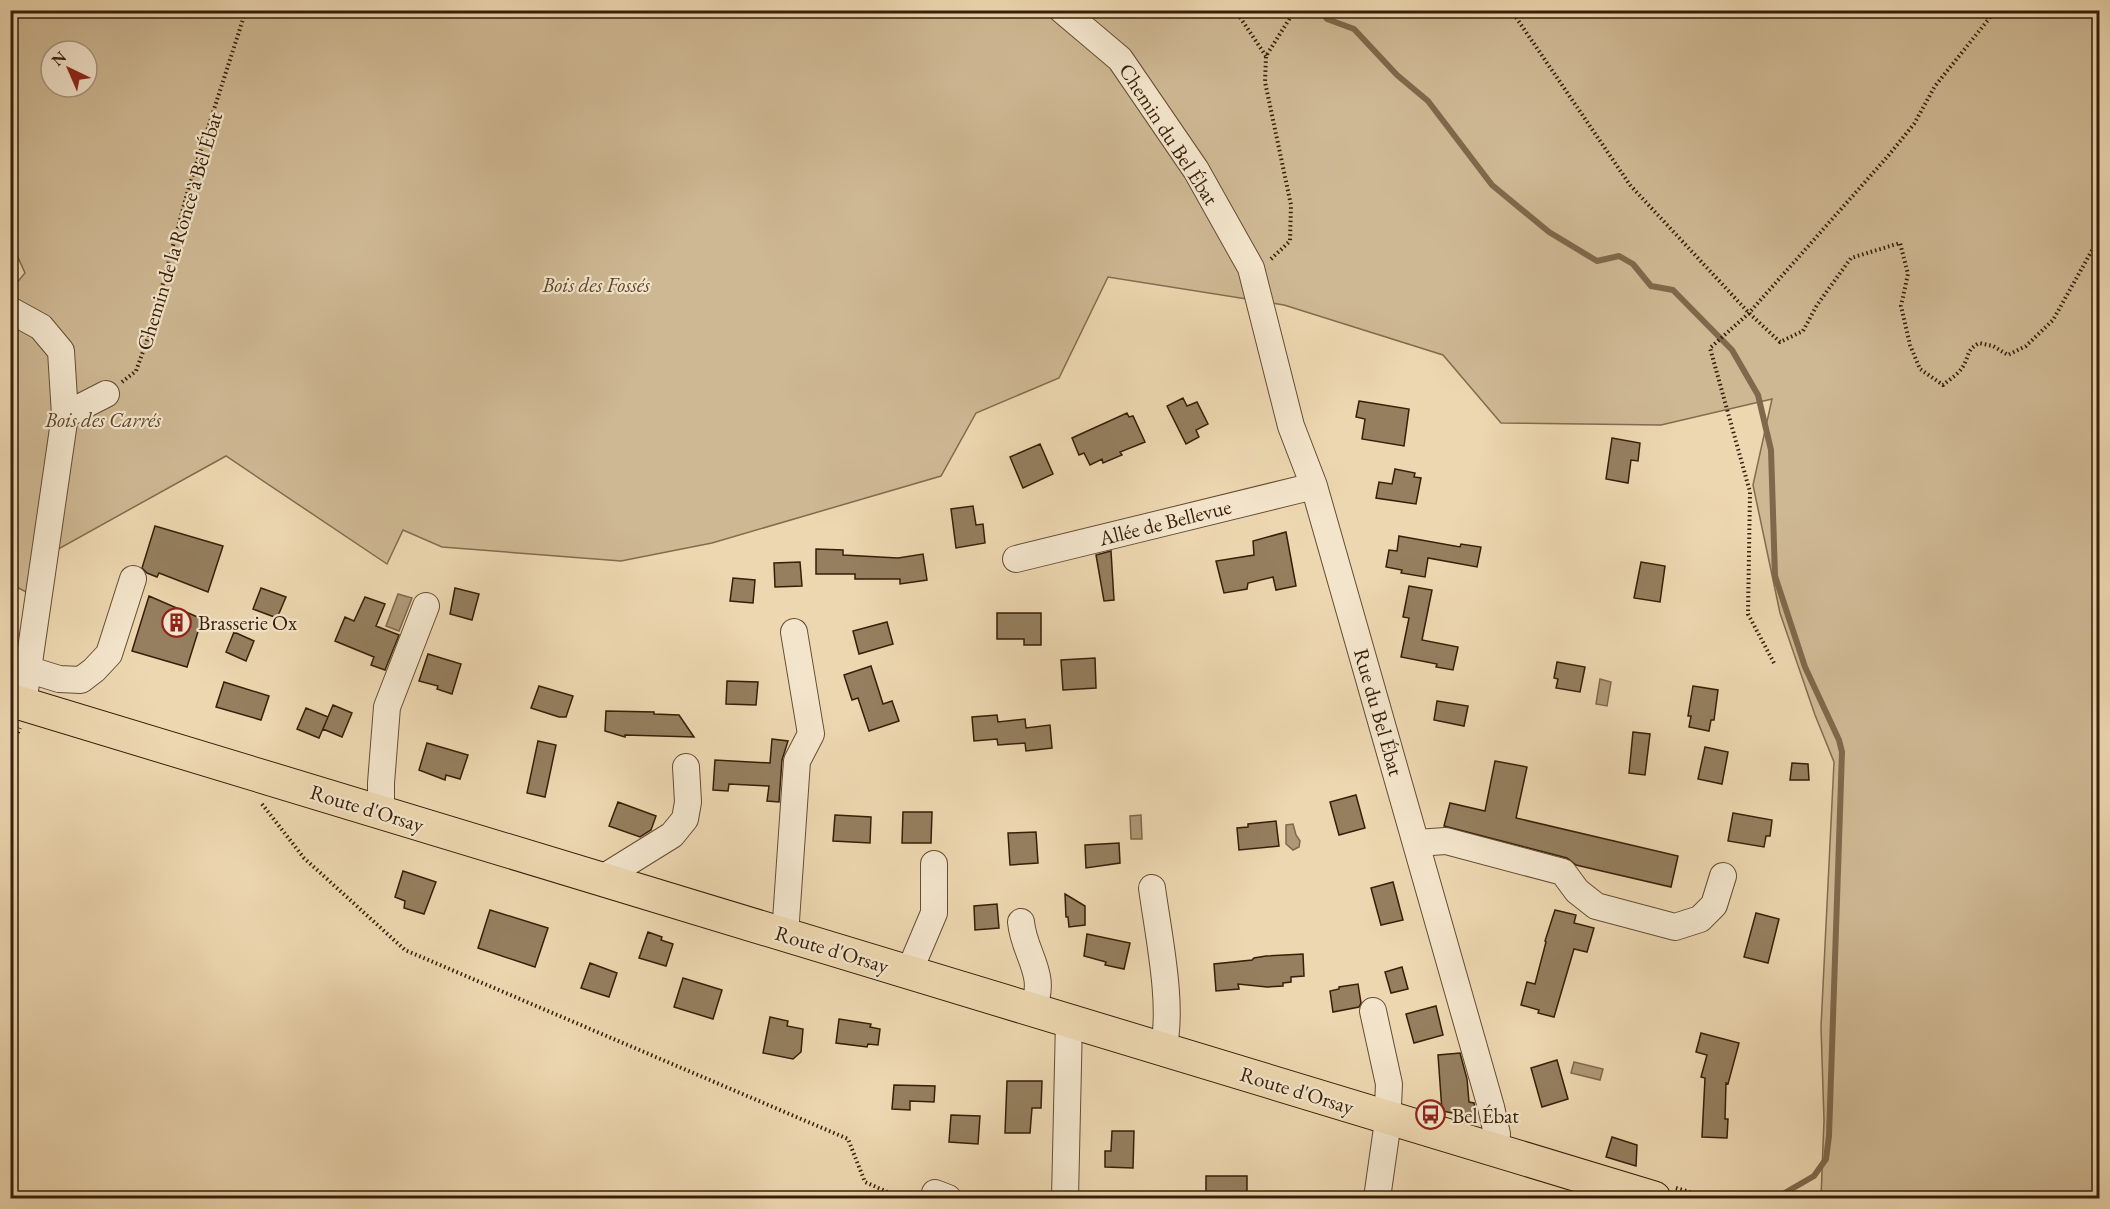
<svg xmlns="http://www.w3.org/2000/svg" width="2110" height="1209" viewBox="0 0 2110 1209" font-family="'EB Garamond',serif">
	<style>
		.green { fill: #ceb893; stroke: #826c4e; stroke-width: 1.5; fill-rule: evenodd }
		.water { fill: #af9877; stroke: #7f684b; stroke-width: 1.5 }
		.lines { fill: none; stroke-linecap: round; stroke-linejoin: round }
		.stream { stroke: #7f684b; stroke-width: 6 }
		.building { fill: #957f5f; stroke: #361f08; stroke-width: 1.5 }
		.minor-casing { stroke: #644d32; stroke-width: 28 }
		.major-casing { stroke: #361f08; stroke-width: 35 }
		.path { stroke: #361f08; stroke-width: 4; stroke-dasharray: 1.5 3; stroke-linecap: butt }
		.minor { stroke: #f3e5cc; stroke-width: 26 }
		.major { stroke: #edd7b0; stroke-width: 33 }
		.labels { text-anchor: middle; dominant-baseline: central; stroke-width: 4.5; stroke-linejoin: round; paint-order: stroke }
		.street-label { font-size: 21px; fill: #361f08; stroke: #f3e5cc }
		.park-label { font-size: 21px; font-style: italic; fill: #5c452b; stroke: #f3e5cc }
		.poi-label { font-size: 21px; fill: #361f08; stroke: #f3e5cc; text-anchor: start }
	</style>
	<rect width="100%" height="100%" fill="#edd7b0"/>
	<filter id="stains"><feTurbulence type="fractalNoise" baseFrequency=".00333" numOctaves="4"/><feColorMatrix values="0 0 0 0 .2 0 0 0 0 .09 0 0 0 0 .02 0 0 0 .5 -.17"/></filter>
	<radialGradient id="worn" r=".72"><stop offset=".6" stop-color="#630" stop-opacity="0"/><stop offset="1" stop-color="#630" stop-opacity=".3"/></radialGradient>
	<!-- green -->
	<path class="green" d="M11,11H2099V1198H1821L1824,1120L1821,1027L1834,762L1815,715L1780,613L1753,485L1772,399L1661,425L1501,423L1443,355L1284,305L1108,277L1059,378L976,413L941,476L712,543L621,561L442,547L403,530L387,564L226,456L42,558L28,593L11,584L10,291L25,273L11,242ZM51,51H87V87H51Z"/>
	<!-- water -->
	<path class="water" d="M398,594L412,598L399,631L386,626Z
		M1600,679L1611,682L1607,706L1596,704Z
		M1141,815L1142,839H1131L1130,816Z
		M1293,824L1296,835L1300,841L1299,847L1293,850L1286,844V825Z
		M1574,1062L1603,1069L1600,1080L1571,1073Z"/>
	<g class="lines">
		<!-- stream -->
		<path class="stream" d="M1320,10L1327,19L1354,29L1397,75L1428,101L1492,185L1549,232L1597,261L1619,256L1633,264L1651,286L1673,290L1732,350L1758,395L1771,450L1775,576L1805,667L1839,740L1842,752L1829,1136L1826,1159L1814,1176L1776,1198"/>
	</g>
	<!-- building -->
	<path class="building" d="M1183,398L1187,406L1197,402L1208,424L1196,430L1199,437L1186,444L1167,406Z
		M1359,401L1409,409L1404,446L1362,439L1365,419L1356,417Z
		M1127,413L1129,417L1133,416L1145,442L1120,452L1122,455L1103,463L1102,459L1090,465L1084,453L1079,455L1072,438Z
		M1612,438L1640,443L1638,461L1631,460L1628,483L1606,479Z
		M1040,444L1053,474L1023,488L1010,457Z
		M1395,469L1415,473L1414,477L1421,478L1416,504L1376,498L1379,482L1392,484Z
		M973,506L976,525L983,524L985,543L956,548L951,509Z
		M155,526L223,546L208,592L159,573L157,577L147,573L142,568Z
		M1286,532L1296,586L1276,590L1273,577L1248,583L1247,589L1224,593L1216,561L1254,555L1253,541Z
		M1399,536L1460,547L1461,544L1481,547L1477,567L1428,558L1425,577L1401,573L1402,570L1386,567L1389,550L1397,551Z
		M816,549L843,550V555L898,558L923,554L927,580L900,584V579H855V574H816Z
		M1111,551L1114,600L1104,601L1096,555Z
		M800,562L802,586L775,587L774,563Z
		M1641,562L1665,566L1660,602L1634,598Z
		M733,578L755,580L753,603L730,601Z
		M1409,586L1432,590L1422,640L1458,647L1453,670L1436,667L1437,664L1401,657L1409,618L1403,617Z
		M261,588L286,597L277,618L253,609Z
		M455,588L479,594L472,620L450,614Z
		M149,596L202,619L187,667L132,651Z
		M365,597L385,604L376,626L399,635L385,670L371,665L374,657L335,641L345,617L354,621Z
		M997,613H1041V645H1024V639H997Z
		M887,622L893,644L859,654L853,631Z
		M234,632L254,641L246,661L226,652Z
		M428,654L461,664L452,694L437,689L438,686L419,681Z
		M1095,658L1096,688L1063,690L1061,660Z
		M1557,662L1585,667L1580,692L1556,688L1558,679L1554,678Z
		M871,666L883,704L892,701L899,721L869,731L858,698L852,700L844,675Z
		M727,681L758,682L756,705L726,704Z
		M224,682L269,696L261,720L216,707Z
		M539,686L573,696L566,717H559L531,708Z
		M1693,686L1718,690L1714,720H1711L1709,731L1689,727L1691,716H1688Z
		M1437,701L1468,706L1464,726L1434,720Z
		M333,705L352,713L342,737L323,729Z
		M306,708L328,717L319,738L297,729Z
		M606,711L654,712V714L679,715L694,737L625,735V737L605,731Z
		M997,715L998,722L1025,719L1026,728L1050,725L1052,748L1026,751L1025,743L998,745L997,739L974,741L972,717Z
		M1633,732L1650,734L1645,775L1629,773Z
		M772,739L788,741L782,760L779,802L767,801L769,786L729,784L728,791L713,790L715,760L770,763Z
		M538,741L556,745L545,797L527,793Z
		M427,743L468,755L460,779L446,775L445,780L419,770Z
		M1705,747L1728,752L1722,784L1698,779Z
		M1495,761L1527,767L1516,818L1678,856L1671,887L1576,865L1567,858L1444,826L1450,803L1485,811Z
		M1792,763L1808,764L1809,780H1790Z
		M1356,795L1365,828L1339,835L1330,802Z
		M618,802L656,816L651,830L640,837L609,826Z
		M903,812H932L931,843H902Z
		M1733,813L1772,820L1770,836H1766L1764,847L1728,841Z
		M835,815L871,817L870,843L833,841Z
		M1276,821L1279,846L1239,850L1237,828L1248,827V824Z
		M1036,832L1038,863L1010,865L1008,833Z
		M1119,843L1120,863L1086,868L1085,845Z
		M403,871L436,882L424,914L404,908L405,901L395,897Z
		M1393,882L1403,920L1381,925L1371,888Z
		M1065,894L1085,906V925L1069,927L1068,917H1066Z
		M997,904L999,928L975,930L974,906Z
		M490,910L548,928L535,967L478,948Z
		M1555,910L1576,915L1574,923L1594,928L1587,952L1574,949L1554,1017L1538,1013L1539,1010L1521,1005L1527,982L1535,984L1546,942L1545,941Z
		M1756,913L1779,919L1768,963L1744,957Z
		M648,932L662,937L661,940L673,944L666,966L639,958Z
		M1087,934L1130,943L1124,969L1105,965L1106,962L1084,956Z
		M1303,954L1304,976L1291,977V982L1283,983V986L1267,987L1238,984L1239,989L1216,991L1214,964L1252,960L1254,958L1266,956Z
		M590,963L617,973L609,997L581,988Z
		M1402,967L1408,989L1391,993L1385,972Z
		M683,978L722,990L713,1019L674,1007Z
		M1358,984L1361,1003L1359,1007L1333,1012L1330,991L1339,989V987Z
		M1436,1006L1443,1035L1414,1043L1406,1014Z
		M770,1017L788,1021L787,1026L803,1029L801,1052L793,1059L763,1053Z
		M839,1019L871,1024L870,1027L880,1029L878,1045L868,1044L867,1047L836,1043Z
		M1701,1033L1739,1043L1728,1084L1726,1083L1725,1119H1728L1727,1138L1702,1137L1705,1078L1701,1077L1707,1055L1696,1052Z
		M1460,1053L1467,1079L1469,1102L1474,1103L1477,1118L1442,1111L1438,1055Z
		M1557,1060L1568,1099L1542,1107L1531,1068Z
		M1007,1081H1042L1041,1108H1032L1030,1133H1005Z
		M894,1085L935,1086L934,1102L910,1101V1110L892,1109Z
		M951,1115L980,1116L978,1144L949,1142Z
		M1112,1131H1134L1133,1168L1105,1167V1151H1111Z
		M1612,1137L1637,1145L1636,1166L1606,1157Z
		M1206,1176H1247V1198H1206Z"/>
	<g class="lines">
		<defs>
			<path id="minor" d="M1062,10L1120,59L1196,170L1251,268L1291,426L1314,486L1491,1107L1497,1134L1495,1149
				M10,310L41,327L61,351L65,415L23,704
				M65,415L106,394
				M1016,559L1314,486
				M30,670L59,679L81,680L94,670L109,654L133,579
				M381,813V783L387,707L426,606
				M1416,843L1446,841L1563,872L1577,891L1596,906L1675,927L1700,919L1714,905L1723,876
				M601,879L672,835L685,819L688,802L686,767
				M1152,888C1158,933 1174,1007 1163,1049
				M1021,922C1024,955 1049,975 1032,1010
				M785,935L797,761L811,734L794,632
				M909,972L934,913V864
				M1373,1011L1389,1084L1387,1128L1377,1198
				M935,1193L948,1198
				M1065,1198L1069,1021"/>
			<path id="major" d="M10,700L1654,1198"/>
		</defs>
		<!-- minor casing -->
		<use href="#minor" class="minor-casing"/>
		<!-- major casing -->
		<use href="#major" class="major-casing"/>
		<!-- path -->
		<path class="path" d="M1235,10L1266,56
			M1511,10L1630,185L1749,313L1780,342L1803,331L1817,305L1851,258L1900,243L1908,274L1901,306L1910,345L1920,369L1943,385C1949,380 1958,374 1962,368C1970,356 1965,351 1979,343L1993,346L2008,355L2026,346L2053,320L2100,236
			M1965,10L1989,18
			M1271,259L1290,241L1291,205L1265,82L1266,56L1295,10
			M122,382L136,371L149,335L188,190L246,10
			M1774,663L1748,614L1750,492L1710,348L1749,313L1888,156L1914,124L1935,86L1996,10
			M10,749L20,728
			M262,804L304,858L405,950L848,1139L865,1182L901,1198
			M1676,1188L1710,1198"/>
		<!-- minor -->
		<use href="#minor" class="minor"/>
		<!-- major -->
		<use href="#major" class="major"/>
	</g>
	<!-- icons -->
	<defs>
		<symbol id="building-ring" viewBox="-11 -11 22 22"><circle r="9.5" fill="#f3e5cc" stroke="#8f2418" stroke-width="1.5"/><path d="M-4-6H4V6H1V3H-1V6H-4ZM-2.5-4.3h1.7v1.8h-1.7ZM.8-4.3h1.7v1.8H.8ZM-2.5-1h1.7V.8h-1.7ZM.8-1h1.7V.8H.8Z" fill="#8f2418"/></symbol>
		<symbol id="bus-ring" viewBox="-11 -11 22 22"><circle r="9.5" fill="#f3e5cc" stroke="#8f2418" stroke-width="1.5"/><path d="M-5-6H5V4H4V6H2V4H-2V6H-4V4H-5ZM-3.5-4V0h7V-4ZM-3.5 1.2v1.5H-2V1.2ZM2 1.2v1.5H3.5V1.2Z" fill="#8f2418"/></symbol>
	</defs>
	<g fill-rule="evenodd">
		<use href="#building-ring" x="160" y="606" width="33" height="33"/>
		<use href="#bus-ring" x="1414" y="1098" width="33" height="33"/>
	</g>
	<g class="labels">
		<!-- street labels -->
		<g class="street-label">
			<text transform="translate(1169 134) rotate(57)">Chemin du Bel Ébat</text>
			<text transform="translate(179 231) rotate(-73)">Chemin de la Ronce à Bel Ébat</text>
			<text transform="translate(1165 522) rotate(-14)">Allée de Bellevue</text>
			<text transform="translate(1379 712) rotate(74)">Rue du Bel Ébat</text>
			<text transform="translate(367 808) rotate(17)">Route d'Orsay</text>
			<text transform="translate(832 949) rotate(17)">Route d'Orsay</text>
			<text transform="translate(1297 1090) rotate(17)">Route d'Orsay</text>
		</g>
		<!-- park labels -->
		<g class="park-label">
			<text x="596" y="284">Bois des Fossés</text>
			<text x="103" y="419">Bois des Carrés</text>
		</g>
		<!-- poi labels -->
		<g class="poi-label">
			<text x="198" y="622">Brasserie Ox</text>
			<text x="1452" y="1115">Bel Ébat</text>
		</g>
	</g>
	<!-- margin -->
	<rect width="2110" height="1209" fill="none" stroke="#edd7b0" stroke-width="36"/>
	<rect x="12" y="12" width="2086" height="1185" fill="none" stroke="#361f08" stroke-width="3"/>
	<rect x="18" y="18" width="2074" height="1173" fill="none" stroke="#361f08" stroke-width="1.5"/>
	<!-- north arrow -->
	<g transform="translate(69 69) rotate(316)"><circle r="28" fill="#f3e5cc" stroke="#a7967e" stroke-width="1.5"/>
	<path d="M0-4.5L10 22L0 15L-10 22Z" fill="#8f2418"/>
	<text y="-9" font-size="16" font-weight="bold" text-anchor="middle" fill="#361f08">N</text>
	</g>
	<rect width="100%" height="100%" filter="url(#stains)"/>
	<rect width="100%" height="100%" fill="url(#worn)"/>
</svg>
